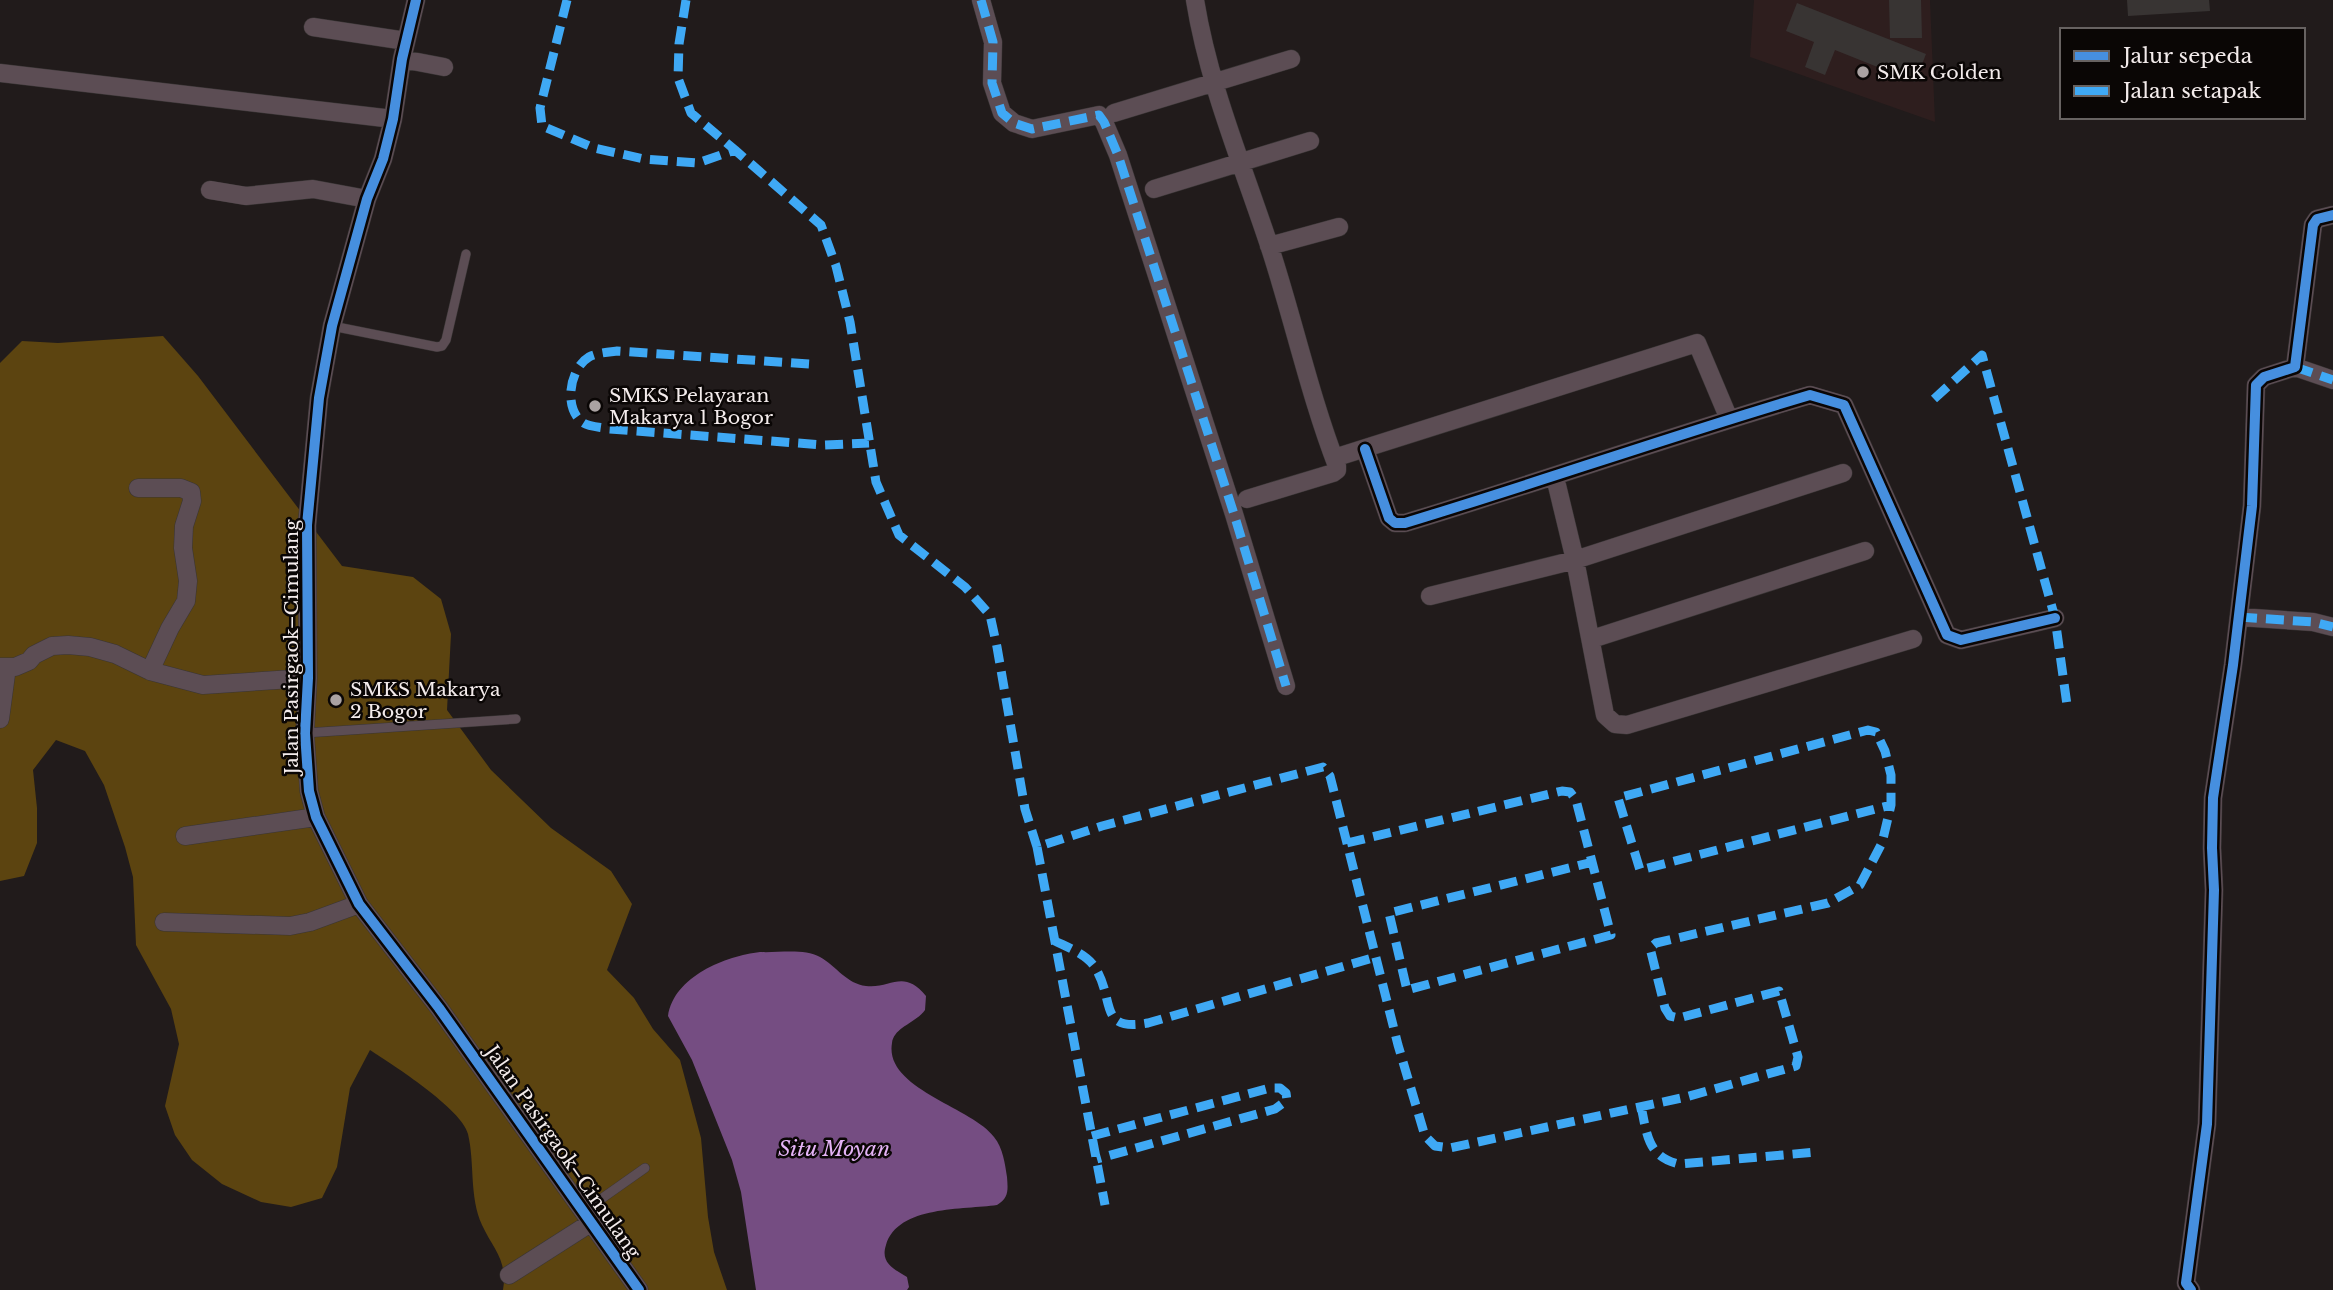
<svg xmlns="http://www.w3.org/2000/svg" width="2333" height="1290" viewBox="0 0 2333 1290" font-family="'Libre Baskerville',serif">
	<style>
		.built { fill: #2e1e1e }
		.forest { fill: #5c4410 }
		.water { fill: #754d82 }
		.building { fill: #383433 }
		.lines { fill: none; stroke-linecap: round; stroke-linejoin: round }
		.service-casing { stroke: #393535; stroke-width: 10 }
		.minor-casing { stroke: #393535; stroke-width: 19 }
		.service { stroke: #5c4d54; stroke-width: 9 }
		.minor { stroke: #5c4d54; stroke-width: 18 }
		.quiet { stroke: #3fa9f5; stroke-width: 9; stroke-dasharray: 18 9; stroke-linecap: butt }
		.cycleway-casing { stroke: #0a0605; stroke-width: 15 }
		.cycleway { stroke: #468fdf; stroke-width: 10 }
		.poi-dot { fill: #aaa2a2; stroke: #0a0605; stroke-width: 2.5 }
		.labels { text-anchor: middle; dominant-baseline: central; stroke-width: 5; stroke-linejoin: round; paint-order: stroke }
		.poi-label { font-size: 19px; fill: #f3ebeb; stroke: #0a0605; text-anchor: start }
		.street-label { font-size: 19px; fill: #f3ebeb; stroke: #0a0605 }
		.water-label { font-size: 21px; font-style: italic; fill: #e4b3f6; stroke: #0a0605 }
	</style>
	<rect width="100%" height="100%" fill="#211b1b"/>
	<!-- built -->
	<path class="built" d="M1754,0H1930L1935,122L1750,57Z"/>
	<!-- forest -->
	<path class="forest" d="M163,336L198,376L342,566L413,577L441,599L451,634L447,710L491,770L551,828L611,871L632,904L607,970L634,998L653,1029L680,1060L701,1138L708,1217L714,1252L727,1290H503C508,1260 493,1249 482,1225C469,1196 475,1164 468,1134C462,1109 393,1065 370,1050L350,1088L337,1167L322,1198L291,1207L261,1202L222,1184L192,1160L175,1135L165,1106L179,1044L171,1009L136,945L133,877L125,847L104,785L85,751L56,740L33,770L37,808V843L24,876L0,881V363L22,341L58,343Z"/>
	<!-- water -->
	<path class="water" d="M760,952C778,953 804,948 820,957C836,966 847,984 866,986C891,989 903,968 926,996L925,1010C916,1023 894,1027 892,1043C884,1089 972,1107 994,1137C1003,1148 1005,1164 1007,1177C1008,1190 1009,1198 997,1205C964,1210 898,1205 886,1245C880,1263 894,1269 907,1277L909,1287L907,1290H756L741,1192L732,1160L692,1060L668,1016C674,976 726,956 760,952Z"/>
	<!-- building -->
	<path class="building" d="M1889,0H1921L1922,38H1890Z
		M2127,0H2209L2210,11L2128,16Z
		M1797,3L1926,54L1915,82L1835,50L1825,75L1805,67L1814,42L1786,31Z"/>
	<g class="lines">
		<defs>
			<path id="service" d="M332,326L437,347L442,346L446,340L466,254
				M305,733L516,719
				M584,1211L645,1168"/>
			<path id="minor" d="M416,0L402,59L393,119L383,159L367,199L332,326L319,398L307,525L308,678L305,733L309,791L316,817L359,904L439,1008L639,1290
				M981,0L993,42L992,83L1002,113L1014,123L1032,129L1099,115L1104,122L1118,155L1234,514L1286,686
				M1195,0C1209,87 1244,168 1271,251C1294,322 1310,396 1337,466V470L1333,473L1247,499
				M313,27L406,41
				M402,59L444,67
				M0,73L393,119
				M1114,113L1291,59
				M1154,189L1310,141
				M210,190L246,196L313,189L367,199
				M1269,246L1339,227
				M2295,367L2333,380
				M1365,449L1389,518L1395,523H1405C1540,482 1674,435 1810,395L1844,405L1947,635L1961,640L2055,618
				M1334,458L1697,343L1729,419
				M1555,477L1575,560L1605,715L1615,724L1627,725L1913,639
				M138,488H181L191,492L192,501L184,526L183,548L188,581L186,601L170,628L150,671
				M1430,596L1575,560L1843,473
				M2239,617L2313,622L2333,627
				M1592,639L1865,551
				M0,667H15L29,661L34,655L52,646L68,645L90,647L115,654L150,671L203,685L308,678
				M0,719L7,667
				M185,836L316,817
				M164,922L290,926L310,922L359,904
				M509,1275L592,1222
				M2191,1290L2186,1283L2207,1124L2214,890L2212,848L2213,798L2233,665L2252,506L2256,385L2264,377L2295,367L2313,225L2317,219L2333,215"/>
		</defs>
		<!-- service casing -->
		<use href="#service" class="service-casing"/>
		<!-- minor casing -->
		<use href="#minor" class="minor-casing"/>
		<!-- service -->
		<use href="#service" class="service"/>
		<!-- minor -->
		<use href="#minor" class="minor"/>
		<!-- quiet -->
		<path class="quiet" d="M567,0L540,108L542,126L594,148L644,159L698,163L735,150L821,225L836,266L850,322L876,482L899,535L965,587L990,615L997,647L1025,809L1037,847L1102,826L1323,767L1330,776L1398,1045L1425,1136L1435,1146L1450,1148L1686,1097L1796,1066L1798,1057L1779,991L1679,1018L1670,1016L1665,1008L1650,948L1656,943L1828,903L1860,885L1882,843L1891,805V775L1885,751L1876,732L1868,730L1618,798L1640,870L1891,805
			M686,0L679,44L678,78L691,113L735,150
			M981,0L993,42L992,83L1002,113L1014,123L1032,129L1099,115L1104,122L1118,155L1234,514L1286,686
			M809,364L617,351C609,352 596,353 589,357C570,368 563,407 582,422C588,427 601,427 609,429L824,445L869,443
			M2295,367L2333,380
			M1934,399L1982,355L2055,618L2067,705
			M2239,617L2313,622L2333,627
			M1347,843L1562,791L1570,792L1576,800L1611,935L1407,990L1389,913L1593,862
			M1037,847L1105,1205
			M1055,941C1069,948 1088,955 1096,969C1115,1001 1098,1032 1148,1023L1376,957
			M1641,1106C1647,1135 1648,1157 1679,1164L1817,1152
			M1092,1136L1270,1088H1280L1286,1093L1287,1100L1275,1109L1097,1159"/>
		<defs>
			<path id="cycleway" d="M416,0L402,59L393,119L383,159L367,199L332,326L319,398L307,525L308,678L305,733L309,791L316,817L359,904L439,1008L639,1290
				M1365,449L1389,518L1395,523H1405C1540,482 1674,435 1810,395L1844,405L1947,635L1961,640L2055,618
				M2191,1290L2186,1283L2207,1124L2214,890L2212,848L2213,798L2233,665L2252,506L2256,385L2264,377L2295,367L2313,225L2317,219L2333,215"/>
		</defs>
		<!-- cycleway casing -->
		<use href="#cycleway" class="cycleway-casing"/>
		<!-- cycleway -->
		<use href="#cycleway" class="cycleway"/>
	</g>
	<!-- markers -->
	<g class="poi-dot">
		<circle cx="1863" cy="72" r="7"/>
		<circle cx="595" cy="406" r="7"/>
		<circle cx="336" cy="700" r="7"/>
	</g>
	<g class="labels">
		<!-- poi labels -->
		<g class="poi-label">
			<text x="1877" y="72">SMK Golden</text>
			<text x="609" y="395">SMKS Pelayaran<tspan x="609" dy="22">Makarya 1 Bogor</tspan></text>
			<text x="350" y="689">SMKS Makarya<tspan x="350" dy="22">2 Bogor</tspan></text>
		</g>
		<!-- street labels -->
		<g class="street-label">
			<text transform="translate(291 647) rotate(-90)">Jalan Pasirgaok–Cimulang</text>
			<text transform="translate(563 1152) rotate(55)">Jalan Pasirgaok–Cimulang</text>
		</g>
		<!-- water labels -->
		<g class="water-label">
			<text x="834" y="1149">Situ Moyan</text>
		</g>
	</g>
	<!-- legend -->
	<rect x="2060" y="28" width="245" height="91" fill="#0a0605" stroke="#676261" stroke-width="2"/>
	<rect x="2074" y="51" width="35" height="10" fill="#468fdf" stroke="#676261" stroke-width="2"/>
	<text x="2123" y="63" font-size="21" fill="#f3ebeb">Jalur sepeda</text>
	<rect x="2074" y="86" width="35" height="10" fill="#3fa9f5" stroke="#676261" stroke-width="2"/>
	<text x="2123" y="98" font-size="21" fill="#f3ebeb">Jalan setapak</text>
</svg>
